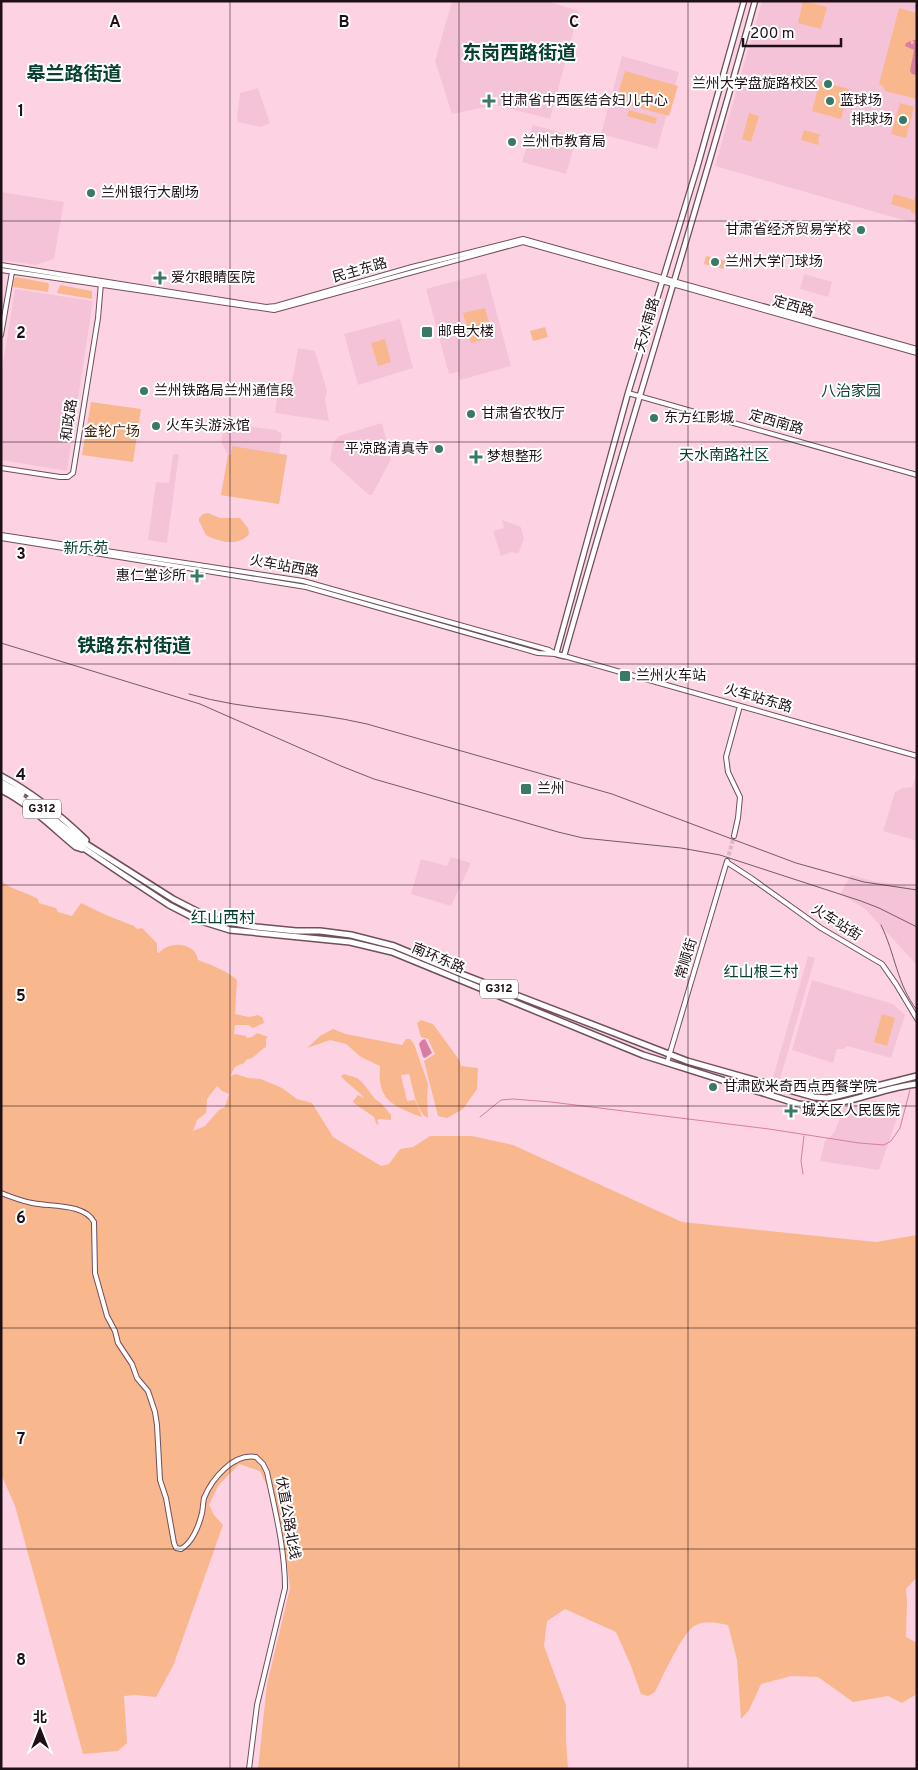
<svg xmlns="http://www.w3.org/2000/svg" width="918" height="1770" viewBox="0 0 918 1770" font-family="Overpass,'Noto Sans SC',sans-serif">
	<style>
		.built { fill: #f5c3d7 }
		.green { fill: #f9b78d; fill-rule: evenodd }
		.water { fill: #d87da4 }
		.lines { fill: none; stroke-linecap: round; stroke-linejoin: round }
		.stream { stroke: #d87da4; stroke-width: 1 }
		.secondary-tunnel { stroke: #dcb6c4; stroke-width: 4; stroke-dasharray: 4 2; stroke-linecap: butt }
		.secondary-casing { stroke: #714e5c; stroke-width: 6 }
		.primary-casing { stroke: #714e5c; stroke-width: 7 }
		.highway-casing { stroke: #714e5c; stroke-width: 8 }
		.secondary { stroke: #fff; stroke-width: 4 }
		.primary { stroke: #fff; stroke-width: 4.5 }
		.highway { stroke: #fff; stroke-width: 5 }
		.rail { stroke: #735a64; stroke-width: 1 }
		.grid { fill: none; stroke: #1e1016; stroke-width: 1; stroke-opacity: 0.55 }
		.poi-dot { fill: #397968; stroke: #fff; stroke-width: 2 }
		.labels { text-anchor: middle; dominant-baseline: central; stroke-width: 4; stroke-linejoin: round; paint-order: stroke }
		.shield { fill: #fff; stroke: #62585c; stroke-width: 1 }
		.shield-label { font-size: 12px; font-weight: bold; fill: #1e1016 }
		.poi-label { font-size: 14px; fill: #1e1016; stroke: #fff; text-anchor: start }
		.street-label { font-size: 14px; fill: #1e1016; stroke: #fff }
		.park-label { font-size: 14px; fill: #412109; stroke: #fff }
		.neighbourhood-label { font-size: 15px; fill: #084134; stroke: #fff }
		.quarter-label { font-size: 16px; fill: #084134; stroke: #fff }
		.district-label { font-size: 19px; font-weight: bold; fill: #084134; stroke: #fff }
		.grid-label { font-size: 16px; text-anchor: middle; font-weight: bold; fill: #1e1016; stroke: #fff; stroke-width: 4; stroke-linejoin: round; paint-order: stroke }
	</style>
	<rect width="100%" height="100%" fill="#fdd3e3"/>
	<!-- built -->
	<path class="built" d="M452,1H546L579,11L550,119L496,105L452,114L435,61Z
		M762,1H917V224L715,166Z
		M622,56L679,72L657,149L601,134Z
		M258,88L270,123L261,127L238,122L237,119L240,93Z
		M533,125L577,137L566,174L522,162Z
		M1,192L64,202L54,259L36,265L1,260Z
		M486,273L511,366L460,380L458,372L449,374L426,289Z
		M804,274L832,282L828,297L800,289Z
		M15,289L93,301L67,471L1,460V375Z
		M400,319L413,368L358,385L344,334Z
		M298,348L315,351L327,391L325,399L329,421L275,413L278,393L290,394Z
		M225,423L277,430V432L282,433L279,454L287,455L279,504L221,495L228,455L221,442Z
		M382,423L391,459L372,495H369L330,460L333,443L339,436Z
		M173,454H179L167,543L148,540L156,482L169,483Z
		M502,520L521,527L524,539L518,554L512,552L501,556L493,531L504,528Z
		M917,773V841L883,831L895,792L902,788L912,787Z
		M451,857L471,863L451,906L411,894L421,859L447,866Z
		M851,875L873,881L917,887V965L864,908L840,894Z
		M808,956L815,958L779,1083L772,1081Z
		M812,980L893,1004L905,1015L891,1058L847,1046L844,1049H837L833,1063L792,1050Z
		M876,1100L879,1115L900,1110L879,1170L820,1161L825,1141L834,1133L844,1108Z"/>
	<!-- green -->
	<path class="green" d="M803,1L827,7L821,29L798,23Z
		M899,8L917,13V99L885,91L883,86L879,84Z
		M625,71L678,86L669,116L629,105L624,101L619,90Z
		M820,81L849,89L841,119L812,111Z
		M900,103L914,107L906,138L891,134Z
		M629,110L657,118L655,124L627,116Z
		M749,113L759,116L751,142L742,139Z
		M804,130L821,135L818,138L819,145L801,140Z
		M917,191V214L911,212V210L891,204L894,194L914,200Z
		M706,256L726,261L724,269L704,264Z
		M16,277L48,283L49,285L48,292L13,287L14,279Z
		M60,285L92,291V299L57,293Z
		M485,308L493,337L471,343L463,313Z
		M545,327L548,337L533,341L530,331Z
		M385,339L391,362L378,366L371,343Z
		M91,402L141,409L133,462L82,455Z
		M232,446L287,455L279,504L221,495L228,455H231Z
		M208,513L220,518H240L248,528L249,534C238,547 219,542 206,535L199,521V518L203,514Z
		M1,881C12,890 26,892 38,899L39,903L56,908L58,912L72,916L81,903L106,915L134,926L137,929L142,928L157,943V952L159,953C169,940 196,942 198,960C212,965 225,970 237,980L235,1014L249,1017L258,1015L263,1018L264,1023L253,1028L248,1025H235L234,1034L246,1036L247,1038L252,1037L257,1033L268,1037L266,1039V1047C259,1050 255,1059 247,1059L243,1064C235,1065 233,1068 231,1076L236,1074L248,1078L261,1079L282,1088L297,1099L312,1103L333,1137L381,1166L389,1164L400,1149L413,1147L430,1136H472L513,1145L682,1222L876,1242L917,1235V1577L906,1589L907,1601L906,1637L917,1643V1694L902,1703L888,1696L853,1702L818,1677L791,1676L761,1684L749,1710L741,1719L737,1660L728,1625C717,1623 707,1620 696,1625C684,1629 662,1678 655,1692L648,1696L641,1694L631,1666L616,1632L565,1609L547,1621L544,1646L566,1705V1740L568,1769H258L267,1684L290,1588L285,1550L275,1503L260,1471L239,1464L218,1486L209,1505L214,1515L223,1525L173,1666L156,1697L135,1695L124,1696L127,1743L118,1751L83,1754L15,1506L1,1474ZM217,1086L222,1091L229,1094L225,1107L219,1110L205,1126L193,1131L197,1120L206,1113L207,1099Z
		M882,1014L895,1018L887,1046L874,1042Z
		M421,1020L433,1024L460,1061L461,1066L478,1068L477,1089L463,1109L447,1118L438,1116L424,1061L435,1054L428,1039L421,1037L417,1023Z
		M333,1029L346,1034L402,1045L406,1039H410L414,1044L428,1084L427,1095L428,1118C416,1113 413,1087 409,1074L401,1075L407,1101L415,1100L422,1117C392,1106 377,1100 380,1066L361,1057L346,1044L330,1040L307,1048L320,1036Z
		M344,1074L357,1078L362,1082L375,1099L382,1104L391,1115V1120L379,1119L377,1121L379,1123L377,1125L374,1117L355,1104L353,1101L358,1095L364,1098C357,1089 348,1085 341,1076Z"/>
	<!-- water -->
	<path class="water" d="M912,40H917V75L912,74L910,71L914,50L905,46L906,43L911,41V44H913L914,42Z
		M425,1039L432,1053L425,1058L423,1057L419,1044L422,1040Z"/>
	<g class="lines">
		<!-- stream -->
		<path class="stream" d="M917,1071V1070
			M480,1117L501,1100L513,1099L551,1102L769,1129L859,1143L884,1145L891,1141L900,1128L910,1090
			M803,1174L801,1161L804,1136"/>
		<!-- secondary-tunnel -->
		<path class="secondary-tunnel" d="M727,861L734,836"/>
		<defs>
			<path id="secondary" d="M1,265L266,307L276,306L412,267L523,239L917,349
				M1,270L274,310L523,242L917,353
				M1,335L12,272
				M628,393L917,475
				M1,468L60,477H68L73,473L98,318L101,283
				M1,535L303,581L549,650L556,654
				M1,538L306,587L538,653L556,654
				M564,656L917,756
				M734,836L738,818L740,797L728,772L726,757L740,706
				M667,1063L727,861L728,863L751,878L821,928L882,964L896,984L917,1019
				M1,1193C11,1197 21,1201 32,1203C49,1207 84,1203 94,1222L95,1273L107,1316L115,1331L118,1343L132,1364L137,1378L148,1391L155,1412L157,1425L160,1480L166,1498L174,1543L176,1548L181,1549C192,1543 199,1526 202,1513C203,1508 203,1503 204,1498C212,1479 233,1453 256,1457L263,1464L267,1472C275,1510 285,1549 285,1588L257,1705L249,1769"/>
			<path id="primary" d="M744,1L697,168L628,393L556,654L564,656C625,437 695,221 755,1"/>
			<path id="highway" d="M1,776C33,793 60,815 86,840
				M1,782L22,794
				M1,786L21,798L76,843L122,874L169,905L198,920L230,930L350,942L392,952L643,1055L798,1104C839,1111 877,1088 917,1084
				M1,790C28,803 53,828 76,847L82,849
				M29,799L80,840L173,899L212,919L256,927L296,931H320L351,935L394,946L464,975L687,1061L814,1097L827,1098L837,1096L917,1076"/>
		</defs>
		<!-- secondary casing -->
		<use href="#secondary" class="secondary-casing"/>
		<!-- primary casing -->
		<use href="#primary" class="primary-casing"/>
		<!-- highway casing -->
		<use href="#highway" class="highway-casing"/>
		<!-- secondary -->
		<use href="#secondary" class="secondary"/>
		<!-- primary -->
		<use href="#primary" class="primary"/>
		<!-- highway -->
		<use href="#highway" class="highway"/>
		<!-- rail -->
		<path class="rail" d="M1,643L200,704L341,766L374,779L558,832L583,838L681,848L720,855L861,901L879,908L917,927
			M189,694C247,711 308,710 367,724L612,794L796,863L864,882L917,890
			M881,925C895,953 897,985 917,1010"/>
	</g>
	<!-- grid -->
	<path class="grid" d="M230,1V1769M459,1V1769M688,1V1769M1,221H917M1,442H917M1,664H917M1,885H917M1,1106H917M1,1328H917M1,1549H917"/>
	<!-- markers -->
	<g class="poi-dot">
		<circle cx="828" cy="84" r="5"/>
		<path d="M486.5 93.5h5v5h5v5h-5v5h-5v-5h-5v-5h5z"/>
		<circle cx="830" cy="101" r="5"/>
		<circle cx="903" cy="120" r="5"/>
		<circle cx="512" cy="142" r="5"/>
		<circle cx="91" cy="193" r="5"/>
		<circle cx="861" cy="230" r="5"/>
		<circle cx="715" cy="262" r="5"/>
		<path d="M157.5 270.5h5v5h5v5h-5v5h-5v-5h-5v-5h5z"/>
		<rect x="421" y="326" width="12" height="12" rx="2.5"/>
		<circle cx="144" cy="391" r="5"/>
		<circle cx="471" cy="414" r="5"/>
		<circle cx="654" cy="418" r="5"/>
		<circle cx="156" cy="426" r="5"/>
		<circle cx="439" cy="449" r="5"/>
		<path d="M473.5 449.5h5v5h5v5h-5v5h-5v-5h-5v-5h5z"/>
		<path d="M194.5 568.5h5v5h5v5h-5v5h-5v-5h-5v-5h5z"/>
		<rect x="619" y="670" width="12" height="12" rx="2.5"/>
		<rect x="520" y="783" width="12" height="12" rx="2.5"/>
		<circle cx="713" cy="1087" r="5"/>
		<path d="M788.5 1103.5h5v5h5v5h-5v5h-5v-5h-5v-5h5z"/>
	</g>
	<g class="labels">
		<!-- shield labels -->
		<g class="shield">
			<rect x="23" y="799.5" width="38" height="19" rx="4"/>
			<rect x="480" y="979.5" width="38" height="19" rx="4"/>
		</g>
		<g class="shield-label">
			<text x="42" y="809">G312</text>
			<text x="499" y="989">G312</text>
		</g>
		<!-- poi labels -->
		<g class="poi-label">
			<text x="818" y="84" text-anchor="end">兰州大学盘旋路校区</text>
			<text x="500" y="101">甘肃省中西医结合妇儿中心</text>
			<text x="840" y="101">蓝球场</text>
			<text x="893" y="120" text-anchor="end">排球场</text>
			<text x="522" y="142">兰州市教育局</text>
			<text x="101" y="193">兰州银行大剧场</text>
			<text x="851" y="230" text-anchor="end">甘肃省经济贸易学校</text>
			<text x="725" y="262">兰州大学门球场</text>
			<text x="171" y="278">爱尔眼睛医院</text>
			<text x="438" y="332">邮电大楼</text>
			<text x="154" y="391">兰州铁路局兰州通信段</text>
			<text x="481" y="414">甘肃省农牧厅</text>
			<text x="664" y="418">东方红影城</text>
			<text x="166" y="426">火车头游泳馆</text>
			<text x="429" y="449" text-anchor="end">平凉路清真寺</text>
			<text x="487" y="457">梦想整形</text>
			<text x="186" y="576" text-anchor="end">惠仁堂诊所</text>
			<text x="636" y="676">兰州火车站</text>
			<text x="537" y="789">兰州</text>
			<text x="723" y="1087">甘肃欧米奇西点西餐学院</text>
			<text x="802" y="1111">城关区人民医院</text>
		</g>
		<!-- street labels -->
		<g class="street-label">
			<text transform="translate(360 271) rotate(-16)">民主东路</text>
			<text transform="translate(793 307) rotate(16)">定西路</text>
			<text transform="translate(648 325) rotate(-74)">天水南路</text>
			<text transform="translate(70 420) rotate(-82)">和政路</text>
			<text transform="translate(776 423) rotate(16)">定西南路</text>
			<text transform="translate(284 567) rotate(10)">火车站西路</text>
			<text transform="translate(758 699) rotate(16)">火车站东路</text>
			<text transform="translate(836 923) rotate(32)">火车站街</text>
			<text transform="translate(438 959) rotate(23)">南环东路</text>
			<text transform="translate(687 959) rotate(-73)">常顺街</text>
			<text transform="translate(287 1518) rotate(80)">伏直公路北线</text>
		</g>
		<!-- park labels -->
		<g class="park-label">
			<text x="112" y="432">金轮广场</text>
		</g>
		<!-- neighbourhood labels -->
		<g class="neighbourhood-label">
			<text x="851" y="392">八治家园</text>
			<text x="724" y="456">天水南路社区</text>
			<text x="86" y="549">新乐苑</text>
			<text x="761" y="973">红山根三村</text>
		</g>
		<!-- quarter labels -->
		<g class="quarter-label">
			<text x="223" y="919">红山西村</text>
		</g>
		<!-- district labels -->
		<g class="district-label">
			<text x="519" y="54">东岗西路街道</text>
			<text x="74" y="75">皋兰路街道</text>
			<text x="134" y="647">铁路东村街道</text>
		</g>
	</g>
	<g class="grid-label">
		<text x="115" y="27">A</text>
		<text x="344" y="27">B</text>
		<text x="574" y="27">C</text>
		<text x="21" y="116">1</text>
		<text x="21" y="338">2</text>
		<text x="21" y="559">3</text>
		<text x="21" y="780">4</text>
		<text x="21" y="1001">5</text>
		<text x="21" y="1223">6</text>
		<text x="21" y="1444">7</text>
		<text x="21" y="1665">8</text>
	</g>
	<!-- border -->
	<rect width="918" height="1770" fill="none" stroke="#1e1016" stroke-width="5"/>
	<!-- north arrow -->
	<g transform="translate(40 1730)" stroke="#ffffff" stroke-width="4" paint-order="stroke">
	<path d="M0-4L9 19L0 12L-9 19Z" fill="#1e1016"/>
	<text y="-8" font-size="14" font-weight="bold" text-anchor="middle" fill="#1e1016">北</text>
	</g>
	<!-- scale -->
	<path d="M743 38v8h98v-8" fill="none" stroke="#1e1016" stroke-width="2.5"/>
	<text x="750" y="38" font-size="15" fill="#1e1016" stroke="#ffffff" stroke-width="4" paint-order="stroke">200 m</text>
</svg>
